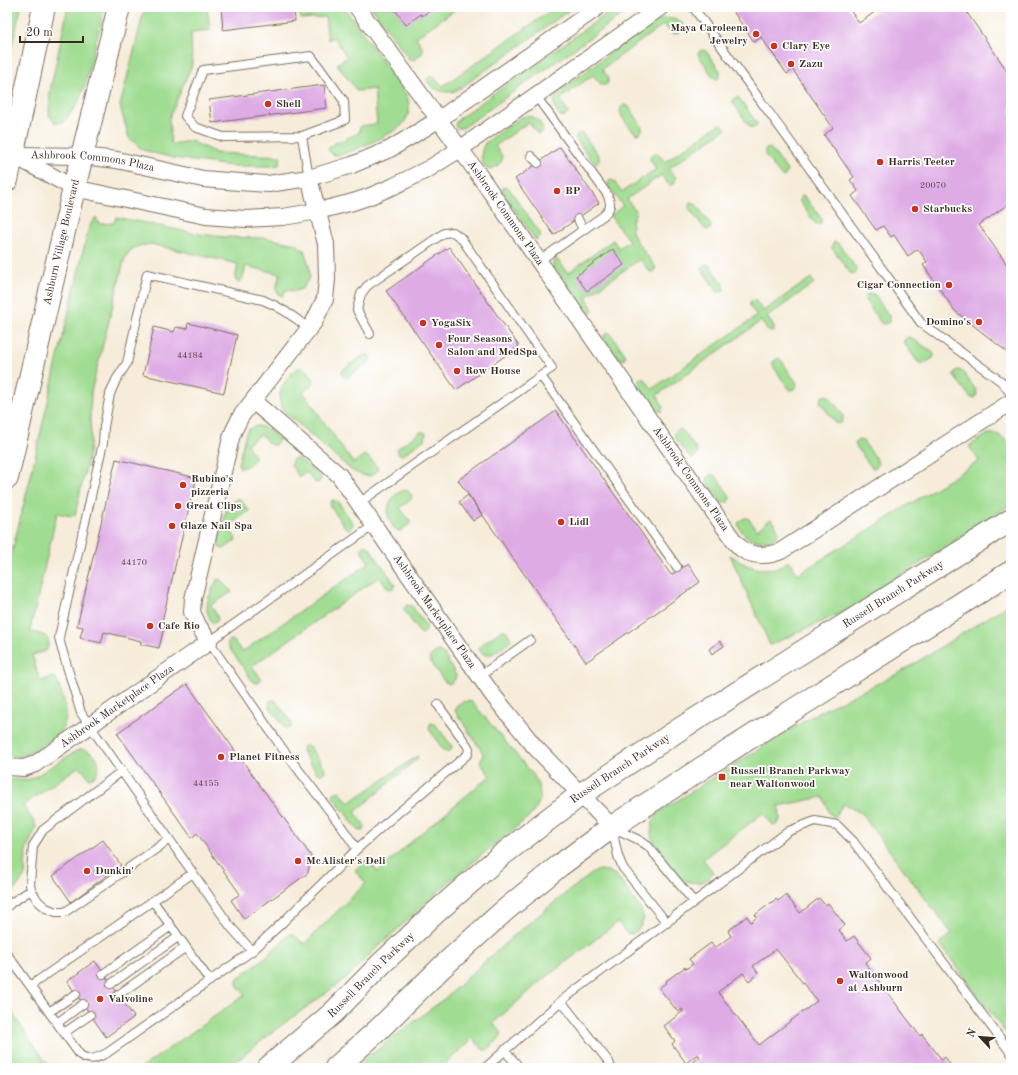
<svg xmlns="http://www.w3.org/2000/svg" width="1018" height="1075" viewBox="0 0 1018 1075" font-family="'Old Standard TT',serif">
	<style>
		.green { fill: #a0dd92; stroke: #6e8458 }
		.building { fill: #deabe5; fill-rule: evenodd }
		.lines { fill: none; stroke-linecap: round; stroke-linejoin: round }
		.service-casing { stroke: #7c6e5f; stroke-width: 10 }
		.minor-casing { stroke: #7c6e5f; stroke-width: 18 }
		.secondary-casing { stroke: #7c6e5f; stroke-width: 24 }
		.service { stroke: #fff; stroke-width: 8 }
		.minor { stroke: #fff; stroke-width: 16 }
		.secondary { stroke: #fff; stroke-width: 22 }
		.poi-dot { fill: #c8321e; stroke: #fff; stroke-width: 1.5 }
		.labels { text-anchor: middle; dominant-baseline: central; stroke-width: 3.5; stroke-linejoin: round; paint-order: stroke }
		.number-label { font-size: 9px; fill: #644a50 }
		.poi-label { font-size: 11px; font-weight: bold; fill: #3b2a1e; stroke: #fff; text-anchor: start }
		.street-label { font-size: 11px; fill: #3b2a1e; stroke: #fff }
	</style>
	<rect width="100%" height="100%" fill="#fff"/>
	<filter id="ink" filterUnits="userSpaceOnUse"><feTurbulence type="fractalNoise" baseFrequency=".025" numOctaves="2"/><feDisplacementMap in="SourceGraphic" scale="8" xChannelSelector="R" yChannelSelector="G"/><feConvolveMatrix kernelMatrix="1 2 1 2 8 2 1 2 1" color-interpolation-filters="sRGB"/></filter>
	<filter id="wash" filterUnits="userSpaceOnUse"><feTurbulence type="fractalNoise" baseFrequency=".012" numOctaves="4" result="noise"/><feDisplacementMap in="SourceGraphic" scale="16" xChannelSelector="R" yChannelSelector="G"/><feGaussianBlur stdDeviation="0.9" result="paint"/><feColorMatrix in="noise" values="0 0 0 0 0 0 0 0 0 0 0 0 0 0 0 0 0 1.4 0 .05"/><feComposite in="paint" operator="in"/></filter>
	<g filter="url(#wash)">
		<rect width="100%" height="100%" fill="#f6ecd9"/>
		<!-- green -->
		<path class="green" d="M7,7H21L7,67Z
			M68,7H105L84,88L77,105L63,122L55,123L49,115L50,91Z
			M145,7H207L210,30L191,32L192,65L169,118L171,144L191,141L216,153L281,156L279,165L273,166H231L173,158L143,150L129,138L120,106Z
			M299,7H344L407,96C409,103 411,110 407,117C406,120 402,125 400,127C393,133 343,157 335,155C332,155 330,152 328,149L333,144L359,133L360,126L377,124L374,89L357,91L337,64L347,57L334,37L328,40L325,17L301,19Z
			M371,7H459L416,37C423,49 428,52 413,60L409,59L407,56Z
			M556,7H574L466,84C463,86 459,89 455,91C444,94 432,90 427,80L430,76L432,75L443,86Z
			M616,7H633L464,127L461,128H457L455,126L456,122L461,117Z
			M663,19C672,18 680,19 685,27C683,31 678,33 674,34L671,33L664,24L602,69L608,77V83L605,85C599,85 597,79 593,75L560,99L568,113C560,126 549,103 557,92L655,21Z
			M701,50L706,51L720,71V75L719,78L716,79L713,77L699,56L698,53Z
			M735,98H739L756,122L757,125L755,128L750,127L733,103V99Z
			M625,105L629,107L642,126V130L640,133L636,134L634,132C629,126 612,109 625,105Z
			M526,116C535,116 542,122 543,131L538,134L529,122L495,146C500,154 507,158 497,166C493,168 492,170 487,169C480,161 480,152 485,143L519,118Z
			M721,123L726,129L669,168L676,178L674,184L669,185L661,175L627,199L636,212C633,218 631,224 632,231C634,240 649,258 655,266V270L652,272L649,271L640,259L586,297L593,310L591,313H589L587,312L553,266V263L555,260L559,261L568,273L613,240L619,248L629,241L610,216L623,206L608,186V183L610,180L614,181L622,192L656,169L650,159V156C652,154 654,152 657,153L665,162Z
			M579,133L583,134L599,156V160L598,162L595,163L593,162L576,139V136Z
			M770,148L772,150L786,169L787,171L785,176L782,177L780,175L765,155V150L767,149Z
			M504,187H508L540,233L541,236L538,239L536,240L534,238L502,192V190Z
			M802,196L805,197L821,218L822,220L820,224H818L815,223L800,202V197Z
			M691,202L695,203L710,224L711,227L709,230H707L705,229L689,208V205Z
			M96,217L99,224L114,223L116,217L193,233L224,237L266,238L296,244L304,250L309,265L310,277L302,289L295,291L286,290L282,296L278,294L276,289L280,274L246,266C244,272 244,279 239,282L235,280L238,264L151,244C137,246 129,247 124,261L91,392L90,418L91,435L89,454L75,515L71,516L57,513L30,631C41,635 54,635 46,651L32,655L40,681L53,677L56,678C62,696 73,715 60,732C43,744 30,760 7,756V572L30,479L56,366L88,231L92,222Z
			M834,242L838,243L856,268L857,271L855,274L850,273L832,248V246Z
			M705,264L709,265L724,284V289L723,291L720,292L717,291L702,270V267Z
			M811,278L814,283L767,317L774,327V331L772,332L768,331L761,321L657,395L663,406L662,411H659L656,410L638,384L639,380L640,378L645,379L652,389L757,316L750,306V303L752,300L756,301L763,311Z
			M869,294H873L875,295L889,316L890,320L888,323L883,324L881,323L865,300L866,296Z
			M607,332L610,333L625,354L626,356L624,360L619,358L604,338V335Z
			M908,337L911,338L930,350L934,354L933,358L923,364L918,362L904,343V340Z
			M364,355H369L370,357L369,362L348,377H346L343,376L341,372L343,370Z
			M778,358L781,360L796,382L797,385L794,389L790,390L788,388L773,366V362Z
			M298,368C306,367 310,373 314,380L312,385L303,392L353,463L363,456H367L378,468C373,481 360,475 351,470L287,414C284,410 281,407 280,403C277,390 288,375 298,368Z
			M957,370L962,371L976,390L977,395L975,398H972L970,397L954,376V373Z
			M826,395L830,397L843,416V420L841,423L837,424L835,422L820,402L822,397Z
			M257,426C266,427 274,433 279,440L275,445C268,446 265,439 261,434L247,444L255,458C253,462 245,468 240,468L238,464L246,433L249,429Z
			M680,429L683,431L697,450L698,454L695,457L691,458L689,456C686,452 676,441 675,437C673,432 677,431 680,429Z
			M420,432H425L426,434L425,439L404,454L402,455L399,454L397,449L399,447Z
			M988,434H997L1005,439L1011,448V504L852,608L770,645L730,555L748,566L761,569L778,568L789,561L798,574L979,461L969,446Z
			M858,440L863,441L877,460L878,465L876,467L873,468L871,467L856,446L855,443Z
			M297,458L299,459L320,476L321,480L318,483L314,482L306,472L299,477L291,465L292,460Z
			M710,475H712L716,476L729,495L730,499L728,502L723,503L721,502L707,482V478Z
			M406,490C419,498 407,502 400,508L411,523L400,531H398C381,520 387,493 406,490Z
			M237,499H240L249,511L228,526L236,539L235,541L224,549L220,548L218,544L227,507L229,504Z
			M333,500L338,502L352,522L353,524L351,528L348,529L345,527L330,506L331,501Z
			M745,518H748L757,530L771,519C774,523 777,527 778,530C781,546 742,546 738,523L741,520Z
			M365,545L369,547L394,583L395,585L394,588L389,589L387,587L379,577L252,666L260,677V680L259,682L254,683L228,646C227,643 228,641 231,640L234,641L242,652L369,563L362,552V547Z
			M219,579L222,581L232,592L211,605L218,618L217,621L215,623L212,622C201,608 210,594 217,580Z
			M1011,603V1040L939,943L952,934L861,813L843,804L835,818L830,814L823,797L779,806L780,819L778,824L773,825L763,813L703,859L713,872L708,879L700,883L690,882L681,879L655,845L651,834L653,821L659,812L815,714L901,672Z
			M407,605L412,606L426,626V631L423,634L419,632L404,610V608Z
			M502,630L507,631L511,639L510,642L492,654L485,655L479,650L481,645Z
			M437,651H439L443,653L456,675C456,680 453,682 449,684L444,681L429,660L431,656Z
			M275,700L291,721L292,726L290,728L286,729L269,706L270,701Z
			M469,701L473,703L534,776C542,792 543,801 531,815L452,879L377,948L348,977L275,1030L228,1068H141L245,995C242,990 234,985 238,978L264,958L289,935L291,934L295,936L304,944L366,883L356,872V869L364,861H368L378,872L420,834L490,776L480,762L482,758L483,753L455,711L456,706L462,702Z
			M432,723L436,725L451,745L452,747L450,751L447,752L444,751L429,729L430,724Z
			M307,745L310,747L324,767L325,772L321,774L317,773L302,751L303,747Z
			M82,749C97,753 104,764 94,777L90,778L88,777L79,766L23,806L35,823L36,828L26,851L25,876L7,900V779L26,780L33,778L76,751Z
			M417,756L418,758L355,812L365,826L364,830L361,831L358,830L333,797L334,793L339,791L349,803Z
			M599,870L608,871L617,876L641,910L644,919L639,929L632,934L626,933L618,922L540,982L493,1023L501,1032V1037L487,1050H483L473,1038L441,1068H355L369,1056L445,998L511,938L566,893L593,873Z
			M7,1006L50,1068H7Z"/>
		<g id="blocks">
			<!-- building -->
			<path class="building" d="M221,7H294L295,21L223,30Z
				M393,7H436L422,16L421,14L406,25Z
				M730,7H848L859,23L882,7H963L1008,72L1011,70V202L979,225L1010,269H1011V355L955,311L923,265L927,262L918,249L908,256L894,235L891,237L883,226L876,230L852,196L858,191L850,180L854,177L824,135L833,128L793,70L787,74L761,37L754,42Z
				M324,85L327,108L212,123L209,100Z
				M560,147L599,203L554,235L515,179Z
				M449,247L519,346L456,390L386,291Z
				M613,249L624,265L587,291L576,276Z
				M188,323L237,335L224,393L143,375L154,327L174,332L176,327L187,329Z
				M556,411L671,575L688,564L700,582L586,662L458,480Z
				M116,459L197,478L191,499L161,626L164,627L159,648L140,644L141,641L104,632L101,643L80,638L83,627L77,626Z
				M468,495L482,515L473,521L459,502Z
				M720,641L724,646L712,654L709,649Z
				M187,684L311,856L308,873L244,919L231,900L240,894L197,833L192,838L117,733Z
				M103,840L121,865L71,902L53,876Z
				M786,895L800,913L819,898L825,905L828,903L845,925L839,930L847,941L854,936L871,958L865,963L869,968L920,1036L922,1034L942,1060L945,1057L953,1068H693L690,1065L700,1057L698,1054L686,1063L672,1044L675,1041L664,1026L683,1011L682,1009L678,1012L659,988L667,982L666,981L685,967L686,969L693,964L689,959L711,943L715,948L731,936L728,931L747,916L751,922L757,917L755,915L776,899L778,901ZM776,949L817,1001L759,1045L718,992L743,973L749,981L758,973L753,966Z
				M95,961L134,1017L106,1037L67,981Z"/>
		</g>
	</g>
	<g filter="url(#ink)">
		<use href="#blocks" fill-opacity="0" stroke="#7c6e5f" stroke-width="1"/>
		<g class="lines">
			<defs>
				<path id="service" d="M693,7L921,323L1002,382L1011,394
					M536,96L607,194C612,204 611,209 603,216L539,261
					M302,136L345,120L344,101L311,56L203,70L185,116L195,127L223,137L302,136L309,178
					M531,156L538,163
					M578,219L583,230
					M309,329C295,317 281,307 263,300L147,274L127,363L116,380L110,394L104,427L103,443L59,637L61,646L81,713L230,926L252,951L283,922L357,849L386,823L468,754L469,749L467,745L438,705
					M541,376L677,567
					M359,503L552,368L461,238L453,232L444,233L367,286L361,294L357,310L370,334
					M480,676L530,640
					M122,771L43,830L33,846L30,884L31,890L38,901L46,908L56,912H65L156,849L169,839
					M612,828L618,856L623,868L667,923
					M614,828L639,840L648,846L694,902
					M357,849L341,826L282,748L209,642L374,525
					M153,901L210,981
					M7,907L11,903L31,890
					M7,954L80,1055C91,1062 96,1058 107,1053L252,951
					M103,974L171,926
					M111,984L178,937
					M30,986L193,873
					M118,995L186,947
					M561,1001L609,1062L611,1068
					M49,1012L76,994
					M57,1023L83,1004
					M64,1033L90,1015
					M504,1050L520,1068
					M485,1068L561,1001L789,831L815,821L837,825L853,841L1011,1053"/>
				<g id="minor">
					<path id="s1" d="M357,7L474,168L734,541C737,544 740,548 743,550C755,557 770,556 781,551L1011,402"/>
					<path d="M13,155L74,188L206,216L245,219L283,217L318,211L353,202L368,197L394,186L430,168L460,149L661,7"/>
					<path id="s2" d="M16,155L82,156L117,160L203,179L239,182L268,184L309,178L352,165L390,149L438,120L598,7"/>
					<path id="s3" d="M253,401L339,475L492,694L535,747L612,827"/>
					<path id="s4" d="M7,767L24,768L35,764L209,642L198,625L192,612L193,599L231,438L234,430L241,416L314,322L325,299L327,279L326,244L309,178"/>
				</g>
				<g id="secondary">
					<path d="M7,180L44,7"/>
					<path id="s5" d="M7,478L74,188L119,7"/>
					<path id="s6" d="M268,1068L333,1013L381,964L435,913L498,858L580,795L680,729L1011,520"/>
					<path d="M336,1068L378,1030L442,967L504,911L559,866L612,827L702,768L1011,572"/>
				</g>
			</defs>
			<!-- service casing -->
			<use href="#service" class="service-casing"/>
			<!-- minor casing -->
			<use href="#minor" class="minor-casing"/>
			<!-- secondary casing -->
			<use href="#secondary" class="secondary-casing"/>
			<!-- service -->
			<use href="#service" class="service"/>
			<!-- minor -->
			<use href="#minor" class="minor"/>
			<!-- secondary -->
			<use href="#secondary" class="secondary"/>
		</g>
	</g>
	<!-- markers -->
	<g class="poi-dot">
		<circle cx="756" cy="34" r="4"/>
		<circle cx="774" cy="46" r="4"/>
		<circle cx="791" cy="64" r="4"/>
		<circle cx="268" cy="104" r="4"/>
		<circle cx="880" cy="162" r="4"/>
		<circle cx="557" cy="191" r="4"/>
		<circle cx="915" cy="209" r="4"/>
		<circle cx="949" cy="285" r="4"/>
		<circle cx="979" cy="322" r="4"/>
		<circle cx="423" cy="323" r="4"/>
		<circle cx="439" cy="345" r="4"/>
		<circle cx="457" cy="371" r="4"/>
		<circle cx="183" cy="485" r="4"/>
		<circle cx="178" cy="506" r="4"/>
		<circle cx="561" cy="522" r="4"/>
		<circle cx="172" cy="526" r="4"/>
		<circle cx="150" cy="626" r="4"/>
		<circle cx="221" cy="757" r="4"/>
		<rect x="718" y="773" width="8" height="8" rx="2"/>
		<circle cx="298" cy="861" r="4"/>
		<circle cx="87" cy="871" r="4"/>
		<circle cx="840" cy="981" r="4"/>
		<circle cx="100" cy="999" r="4"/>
	</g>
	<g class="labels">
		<!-- number labels -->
		<g class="number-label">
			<text x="933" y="185">20070</text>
			<text x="190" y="355">44184</text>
			<text x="134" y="562">44170</text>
			<text x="206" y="783">44155</text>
		</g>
		<!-- poi labels -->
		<g class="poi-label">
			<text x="748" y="28" text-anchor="end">Maya Caroleena<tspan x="748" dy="13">Jewelry</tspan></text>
			<text x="782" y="46">Clary Eye</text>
			<text x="799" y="64">Zazu</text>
			<text x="276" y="104">Shell</text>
			<text x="888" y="162">Harris Teeter</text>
			<text x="565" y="191">BP</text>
			<text x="923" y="209">Starbucks</text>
			<text x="941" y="285" text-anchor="end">Cigar Connection</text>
			<text x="971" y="322" text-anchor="end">Domino's</text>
			<text x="431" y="323">YogaSix</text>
			<text x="447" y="339">Four Seasons<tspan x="447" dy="13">Salon and MedSpa</tspan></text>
			<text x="465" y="371">Row House</text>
			<text x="191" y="479">Rubino's<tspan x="191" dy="13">pizzeria</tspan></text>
			<text x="186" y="506">Great Clips</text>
			<text x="569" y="522">Lidl</text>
			<text x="180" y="526">Glaze Nail Spa</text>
			<text x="158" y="626">Cafe Rio</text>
			<text x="229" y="757">Planet Fitness</text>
			<text x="730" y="771">Russell Branch Parkway<tspan x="730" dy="13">near Waltonwood</tspan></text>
			<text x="306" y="861">McAlister's Deli</text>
			<text x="95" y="871">Dunkin'</text>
			<text x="848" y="975">Waltonwood<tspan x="848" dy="13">at Ashburn</tspan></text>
			<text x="108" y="999">Valvoline</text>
		</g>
		<!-- street labels -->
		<g class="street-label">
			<text stroke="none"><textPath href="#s2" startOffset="77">Ashbrook Commons Plaza</textPath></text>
			<text stroke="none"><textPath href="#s1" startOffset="254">Ashbrook Commons Plaza</textPath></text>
			<text stroke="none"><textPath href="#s5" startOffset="242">Ashburn Village Boulevard</textPath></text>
			<text stroke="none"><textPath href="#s1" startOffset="578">Ashbrook Commons Plaza</textPath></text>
			<text stroke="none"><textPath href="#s6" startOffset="787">Russell Branch Parkway</textPath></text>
			<text stroke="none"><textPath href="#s3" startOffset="280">Ashbrook Marketplace Plaza</textPath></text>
			<text stroke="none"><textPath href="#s4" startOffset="129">Ashbrook Marketplace Plaza</textPath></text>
			<text stroke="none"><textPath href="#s6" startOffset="463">Russell Branch Parkway</textPath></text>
			<text stroke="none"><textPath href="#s6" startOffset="139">Russell Branch Parkway</textPath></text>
		</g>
	</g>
	<!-- margin -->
	<rect width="1018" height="1075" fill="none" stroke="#fff" stroke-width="24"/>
	<!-- north arrow -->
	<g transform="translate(980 1037) rotate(296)" stroke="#ffffff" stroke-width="3" paint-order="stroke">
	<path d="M0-3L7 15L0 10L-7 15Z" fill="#3b2a1e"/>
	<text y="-6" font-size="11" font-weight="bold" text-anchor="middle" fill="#3b2a1e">N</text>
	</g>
	<!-- scale -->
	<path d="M20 36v6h63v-6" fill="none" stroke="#3b2a1e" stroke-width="2"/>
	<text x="26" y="36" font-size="12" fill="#3b2a1e" stroke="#ffffff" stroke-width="3" paint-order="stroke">20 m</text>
</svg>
